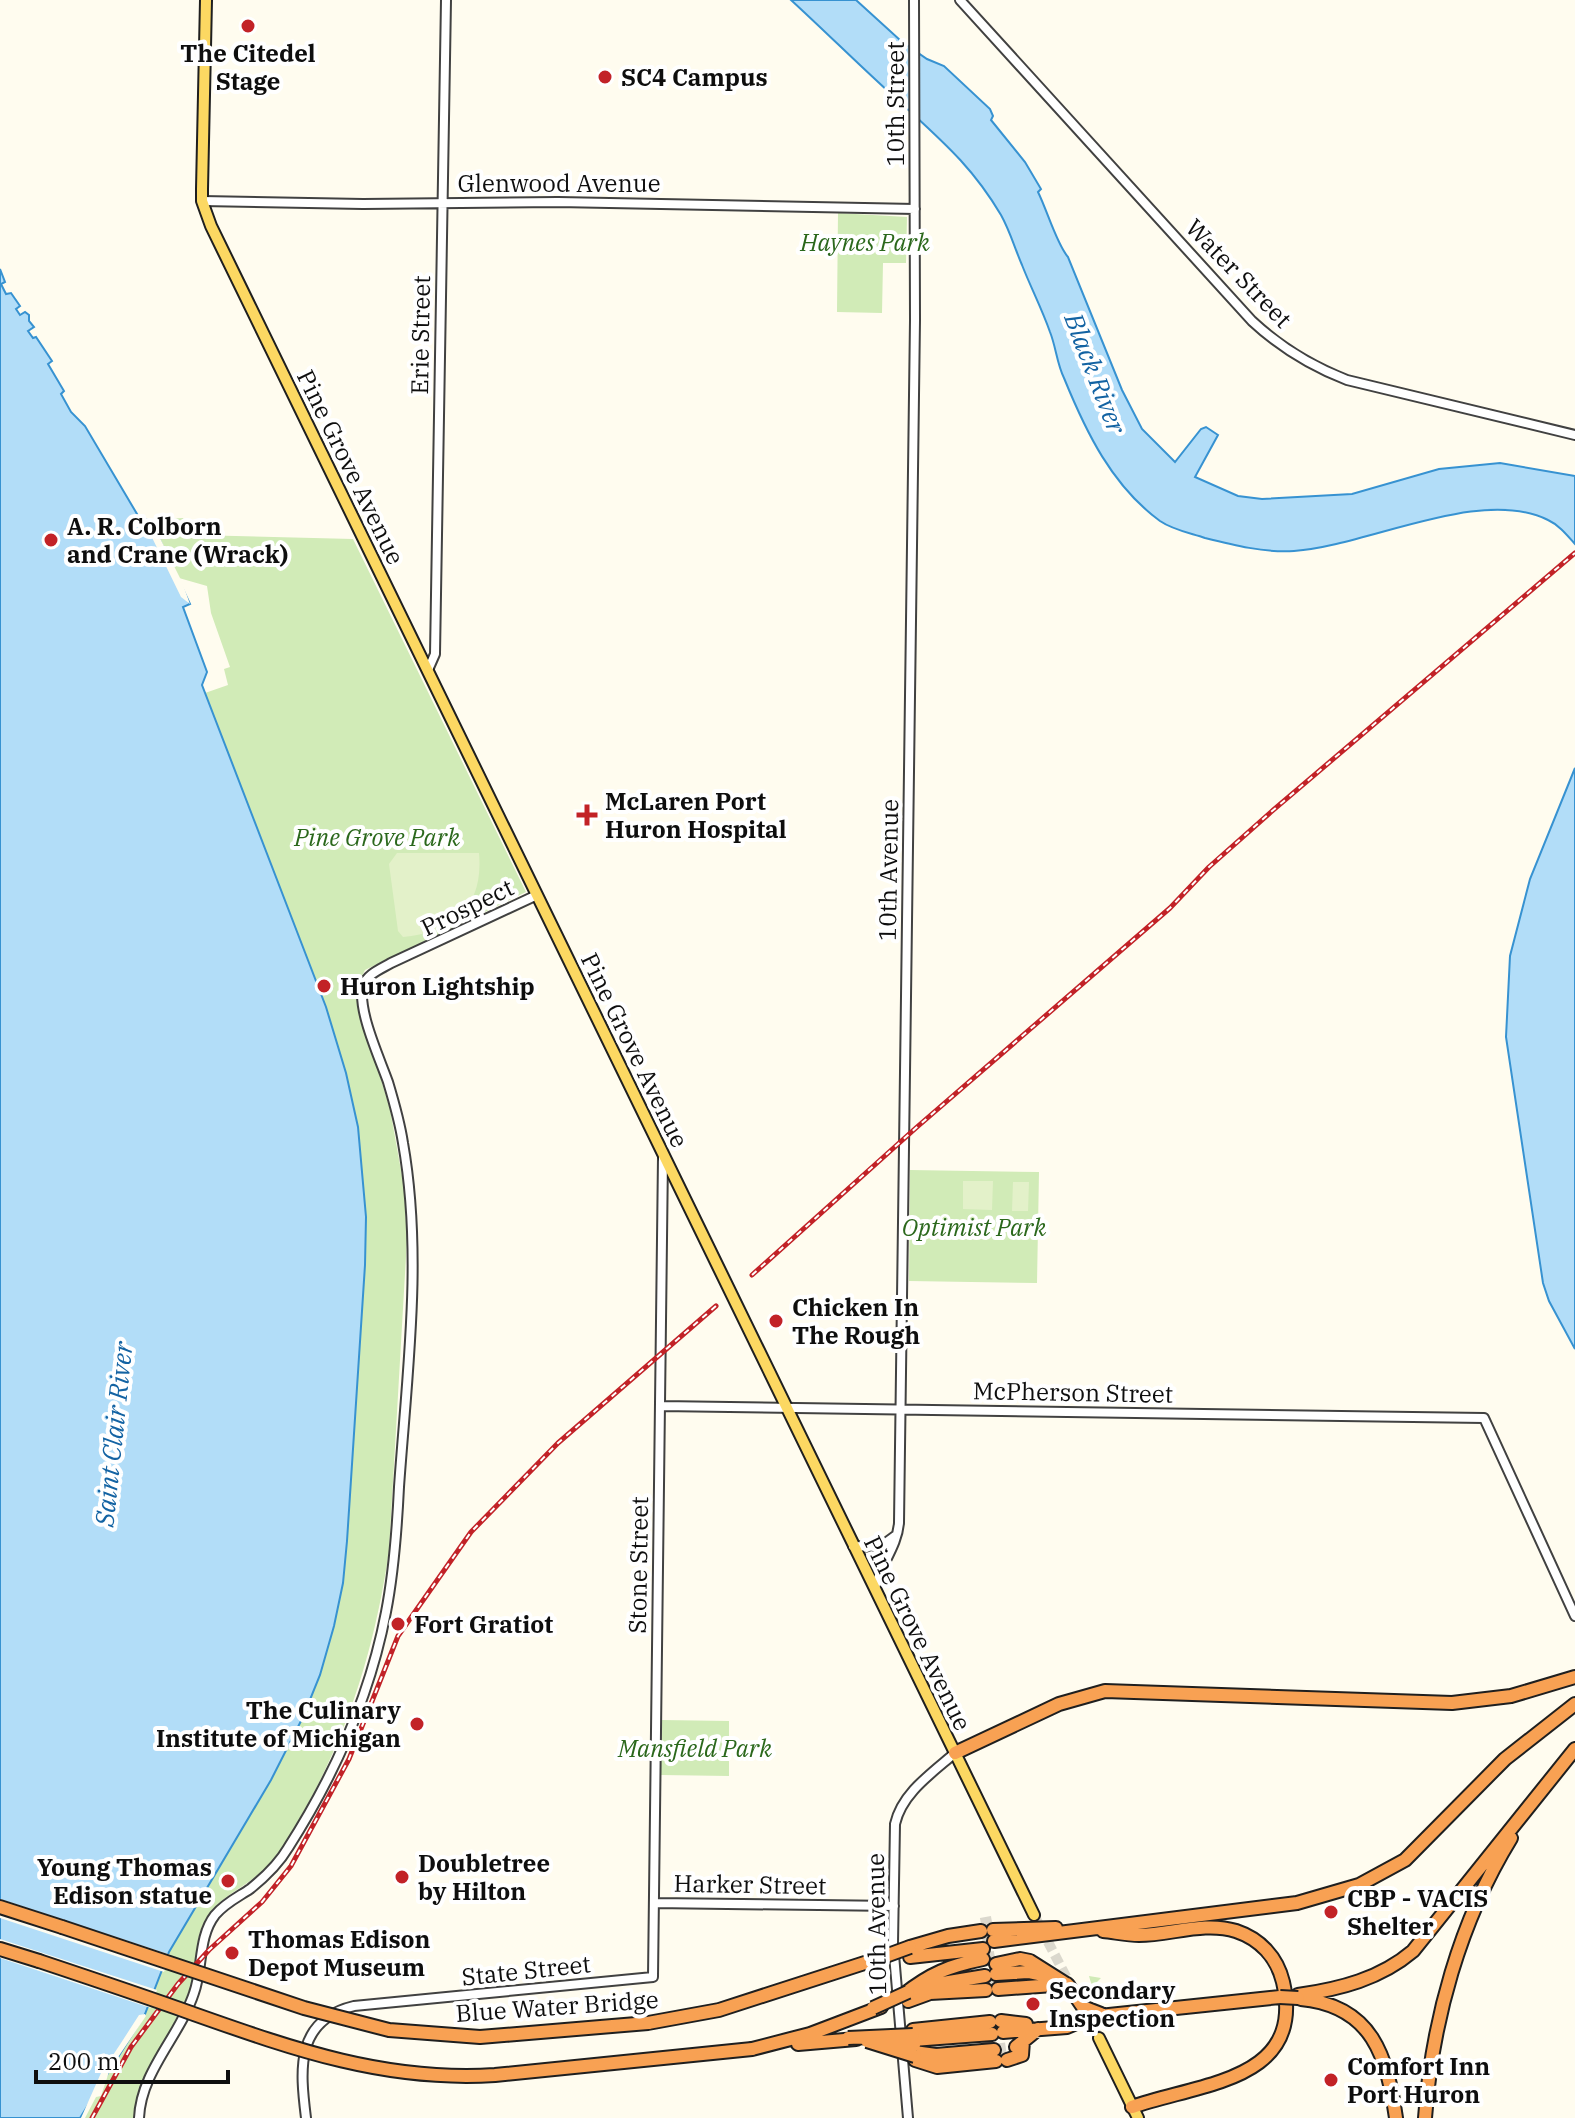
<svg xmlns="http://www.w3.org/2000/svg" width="1575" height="2118" viewBox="0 0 1575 2118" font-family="'IBM Plex Serif',serif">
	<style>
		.green { fill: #d1ebb7 }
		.pitch { fill: #e3f1c9 }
		.water { fill: #b2ddf8; stroke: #3792d1; stroke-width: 2 }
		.pier { fill: #fffcef }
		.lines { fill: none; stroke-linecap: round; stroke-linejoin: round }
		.major-tunnel { stroke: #dbd8cd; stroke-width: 10; stroke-dasharray: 10 5; stroke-linecap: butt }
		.highway-tunnel { stroke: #dbd8cd; stroke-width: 12; stroke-dasharray: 12 6; stroke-linecap: butt }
		.minor-casing { stroke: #414141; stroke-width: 12 }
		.major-casing { stroke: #1f1f1f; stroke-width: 14 }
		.highway-casing { stroke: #1f1f1f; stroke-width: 16 }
		.minor { stroke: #fff; stroke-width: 8 }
		.major { stroke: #fcd862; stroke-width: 10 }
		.highway { stroke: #f8a153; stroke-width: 12 }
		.rail-casing { stroke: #c22227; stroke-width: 5 }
		.rail { stroke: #fff; stroke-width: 2; stroke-dasharray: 6; stroke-linecap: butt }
		.highway-bridge-casing { stroke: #1f1f1f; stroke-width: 16; stroke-linecap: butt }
		.highway-bridge { stroke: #f8a153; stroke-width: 12 }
		.poi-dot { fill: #c22227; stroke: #fff; stroke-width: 3 }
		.labels { text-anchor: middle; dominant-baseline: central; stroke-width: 8; stroke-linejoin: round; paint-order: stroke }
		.poi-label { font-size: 24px; font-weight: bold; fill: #0e0e0e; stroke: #fff; text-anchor: start }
		.street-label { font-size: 24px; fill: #0e0e0e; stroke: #fff }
		.park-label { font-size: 24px; font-style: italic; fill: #2b681c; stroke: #fff }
		.water-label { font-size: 26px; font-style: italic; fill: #1363a3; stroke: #fff }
	</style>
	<rect width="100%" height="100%" fill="#fffcef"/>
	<!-- green -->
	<path class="green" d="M838,213L907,217L906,263H883L882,313L837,312Z
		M183,518L194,535L353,539L526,892L365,970L357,986L356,998L390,1109L404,1187L407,1239L389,1551C373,1660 342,1753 283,1846C275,1858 267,1869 255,1877C239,1890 220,1898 208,1915C193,1937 199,1962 191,1985C176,2031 139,2068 135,2118H80L169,1952L271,1780L303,1717L320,1675L334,1626L343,1583L347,1541L365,1265L366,1217L358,1127L346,1073L326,1007L205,693L228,685L224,669L230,667L211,613L207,586L179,578L148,520Z
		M910,1170L1039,1172L1037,1283L909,1281Z
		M661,1720L729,1721V1776L661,1775Z
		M1089,1976L1101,1978L1097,1982L1108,1996L1126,1994V1999C1107,2000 1094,1997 1089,1976Z"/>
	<!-- pitch -->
	<path class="pitch" d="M397,853H479C484,907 453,932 403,937L398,931L389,864Z
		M963,1181H993L992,1210L963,1209Z
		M1013,1182H1029L1028,1211H1012Z"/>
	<!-- water -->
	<path class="water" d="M791,0H856L901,41L927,59L944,66L990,109L993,116L991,120L1025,162L1041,189L1038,192C1047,210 1057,245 1068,257L1122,390L1142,429L1175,462L1201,429L1206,427L1218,435L1195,477L1238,496L1262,499L1352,494L1439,469L1500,463L1575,476V544C1567,535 1559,525 1548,520C1480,486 1368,546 1294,551C1265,553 1233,545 1205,538C1190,533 1173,530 1160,521C1112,486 1086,432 1064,378C1057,364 1056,347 1050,332C1042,309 1031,288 1022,265C1015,249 1010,231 1001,215C972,166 942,141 901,103C864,70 828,34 791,0Z
		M0,269L5,282L1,284L6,294L11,293L20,306L16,309L20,315L25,312L29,315V321L34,327L28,331L33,338L36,337L52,361L48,364L64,391L61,394L71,412L85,426L140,519L148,520L155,530L190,604L183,607L207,672L202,685L326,1007L346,1073L358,1127L366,1217L365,1265L347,1541L343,1583L334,1626L320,1675L303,1717L271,1780L169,1952L145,2014L80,2118H0Z
		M1575,768V1349L1549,1301L1543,1283L1506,1037L1510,956L1530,879Z"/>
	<!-- pier -->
	<path class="pier" d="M143,519L148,520L156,530L182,582L190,604L181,597Z
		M0,1899L171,1955L164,1972L0,1918Z
		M0,1939L157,1990L151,2008L0,1958Z
		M145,2014L146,2016L110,2069L101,2096L96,2097L85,2118H77H81L101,2073L121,2043L139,2015Z"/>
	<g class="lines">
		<!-- major-tunnel -->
		<path class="major-tunnel" d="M1034,1915L1072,1988
			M1085,2013L1099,2038"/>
		<!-- highway-tunnel -->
		<path class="highway-tunnel" d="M981,1924L992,1922
			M982,1937L993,1936
			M983,1959L995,1957
			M986,1983L997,1981
			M994,2050L1016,2047"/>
		<defs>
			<path id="minor" d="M960,0L1252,321C1280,347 1311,366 1347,380L1575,435
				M202,201L363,204L558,202L915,209
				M428,670L435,654L446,0
				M661,1406L1484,1418L1575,1616
				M853,1546L880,1547L895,1536
				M875,1588C880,1565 897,1547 899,1523L915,320L914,0
				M654,1903L894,1906
				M139,2118C141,2071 180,2036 194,1993C203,1968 198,1937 215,1915C225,1903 238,1897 250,1889C265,1877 278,1865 288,1848C334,1776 370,1696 386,1612C394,1571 397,1529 399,1487C407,1373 423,1256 403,1143C400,1123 394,1102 388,1082C380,1059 357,1010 363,986C367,974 381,969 391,963L537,895
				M306,2118C300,2070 295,2020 354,2006L653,1977L663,1157
				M908,2118L893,1943L895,1824C902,1793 932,1773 955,1753"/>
			<path id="major" d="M206,0L202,189V201L211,226L1034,1915
				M1099,2038L1138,2118"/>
			<path id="highway" d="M955,1753L1059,1704L1105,1691L1452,1703L1511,1696L1575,1677
				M0,1907L62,1927
				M993,1930L1056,1928
				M1103,1931C1114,1932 1127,1935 1139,1935C1171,1935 1204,1921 1236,1931C1260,1939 1277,1957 1283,1982C1306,2082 1199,2083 1132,2107
				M994,1941L1297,1903L1359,1885L1405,1860L1505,1759L1575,1704
				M910,1947L948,1936L981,1931
				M0,1949L39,1961
				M910,1957L983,1949
				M996,1964L1020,1959L1030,1961L1068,1985L1083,2007L1101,2014
				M996,1974L1028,1972L1047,1976
				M919,1987L985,1976
				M998,1989L1067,1984
				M903,1995C931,1973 949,1966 983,1959
				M1298,1995C1340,1989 1380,1979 1413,1951L1575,1749
				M1301,1999C1373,2006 1387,2057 1396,2118
				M908,2001L930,1993L986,1990
				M1001,2021L1026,2024
				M648,2023L719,2010L880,1958
				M913,2030L990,2022
				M1003,2032L1067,2027L1090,2017L1280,1997
				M913,2040L992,2034
				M798,2044L856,2039
				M1016,2047L1038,2029
				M752,2049L810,2034L881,2007
				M914,2052L936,2055L994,2050
				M915,2060L937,2067L996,2061
				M1007,2060L1022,2055L1023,2041
				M1425,2118C1432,2021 1460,1921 1511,1838"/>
		</defs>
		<!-- minor casing -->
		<use href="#minor" class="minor-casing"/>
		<!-- major casing -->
		<use href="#major" class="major-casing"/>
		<!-- highway casing -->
		<use href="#highway" class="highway-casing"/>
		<!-- minor -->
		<use href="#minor" class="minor"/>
		<!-- major -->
		<use href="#major" class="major"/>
		<!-- highway -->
		<use href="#highway" class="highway"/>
		<defs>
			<path id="rail" d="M752,1275L917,1127L1170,908L1209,867L1271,812L1575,553
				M92,2118L131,2047L178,1984L209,1950L262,1902L291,1866L349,1759L398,1636L471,1532L558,1443L716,1306"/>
		</defs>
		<!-- rail casing -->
		<use href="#rail" class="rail-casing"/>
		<!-- rail -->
		<use href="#rail" class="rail"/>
		<defs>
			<path id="highway-bridge" d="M62,1927L304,2008L389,2030L480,2037L648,2023
				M880,1958L910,1947
				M39,1961C90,1978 141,1995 191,2013C293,2049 385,2082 495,2075L752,2049
				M1280,1997L1298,1998
				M873,2008L908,1992
				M848,2038L913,2035
				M867,2041L915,2056
				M891,2043L914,2045"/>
		</defs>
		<!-- highway-bridge casing -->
		<use href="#highway-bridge" class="highway-bridge-casing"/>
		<!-- highway-bridge -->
		<use href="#highway-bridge" class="highway-bridge"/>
	</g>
	<!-- markers -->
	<g class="poi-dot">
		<circle cx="248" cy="26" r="8"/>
		<circle cx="605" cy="77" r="8"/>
		<circle cx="51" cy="540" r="8"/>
		<path d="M583 803h8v8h8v8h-8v8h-8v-8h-8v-8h8z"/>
		<circle cx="324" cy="986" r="8"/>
		<circle cx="776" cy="1321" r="8"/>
		<circle cx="398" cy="1624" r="8"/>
		<circle cx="417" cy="1724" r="8"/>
		<circle cx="402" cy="1877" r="8"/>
		<circle cx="228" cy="1881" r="8"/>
		<circle cx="1331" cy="1912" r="8"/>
		<circle cx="232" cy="1953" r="8"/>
		<circle cx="1033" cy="2004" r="8"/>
		<circle cx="1331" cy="2080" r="8"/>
	</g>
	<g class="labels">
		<!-- poi labels -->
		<g class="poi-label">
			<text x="248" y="53" text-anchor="middle">The Citedel<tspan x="248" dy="28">Stage</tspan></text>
			<text x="621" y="77">SC4 Campus</text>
			<text x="67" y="526">A. R. Colborn<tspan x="67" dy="28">and Crane (Wrack)</tspan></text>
			<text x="605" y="801">McLaren Port<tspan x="605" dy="28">Huron Hospital</tspan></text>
			<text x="340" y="986">Huron Lightship</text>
			<text x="792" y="1307">Chicken In<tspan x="792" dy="28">The Rough</tspan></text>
			<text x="414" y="1624">Fort Gratiot</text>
			<text x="401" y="1710" text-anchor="end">The Culinary<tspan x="401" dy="28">Institute of Michigan</tspan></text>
			<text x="418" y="1863">Doubletree<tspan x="418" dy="28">by Hilton</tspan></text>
			<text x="212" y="1867" text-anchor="end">Young Thomas<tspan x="212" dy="28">Edison statue</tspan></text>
			<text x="1347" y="1898">CBP - VACIS<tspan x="1347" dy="28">Shelter</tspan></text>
			<text x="248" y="1939">Thomas Edison<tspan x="248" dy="28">Depot Museum</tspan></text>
			<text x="1049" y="1990">Secondary<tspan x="1049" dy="28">Inspection</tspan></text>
			<text x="1347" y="2066">Comfort Inn<tspan x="1347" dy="28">Port Huron</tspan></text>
		</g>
		<!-- street labels -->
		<g class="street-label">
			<text transform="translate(895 104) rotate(-90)">10th Street</text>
			<text x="559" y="183">Glenwood Avenue</text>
			<text transform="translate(1239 273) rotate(46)">Water Street</text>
			<text transform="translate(420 335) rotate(-89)">Erie Street</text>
			<text transform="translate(351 467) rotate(64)">Pine Grove Avenue</text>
			<text transform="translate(888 870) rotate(-89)">10th Avenue</text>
			<text transform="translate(467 907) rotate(-26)">Prospect</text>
			<text transform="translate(635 1050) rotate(64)">Pine Grove Avenue</text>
			<text transform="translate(1073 1392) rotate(1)">McPherson Street</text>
			<text transform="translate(638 1565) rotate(-89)">Stone Street</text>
			<text transform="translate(918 1633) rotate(64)">Pine Grove Avenue</text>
			<text transform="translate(750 1884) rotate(1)">Harker Street</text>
			<text transform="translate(876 1924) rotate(-91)">10th Avenue</text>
			<text transform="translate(526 1970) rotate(-6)">State Street</text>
			<text transform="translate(557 2006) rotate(-4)">Blue Water Bridge</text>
		</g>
		<!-- park labels -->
		<g class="park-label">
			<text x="865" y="242">Haynes Park</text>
			<text x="377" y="837">Pine Grove Park</text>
			<text x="974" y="1227">Optimist Park</text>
			<text x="695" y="1748">Mansfield Park</text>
		</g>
		<!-- water labels -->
		<g class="water-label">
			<text transform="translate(1096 373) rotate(69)">Black River</text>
			<text transform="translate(113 1434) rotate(-84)">Saint Clair River</text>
		</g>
	</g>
	<!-- scale -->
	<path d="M36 2070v12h192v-12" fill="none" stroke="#0e0e0e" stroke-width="4"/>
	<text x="48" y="2070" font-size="24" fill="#0e0e0e" stroke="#ffffff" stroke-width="6" paint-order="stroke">200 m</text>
</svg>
